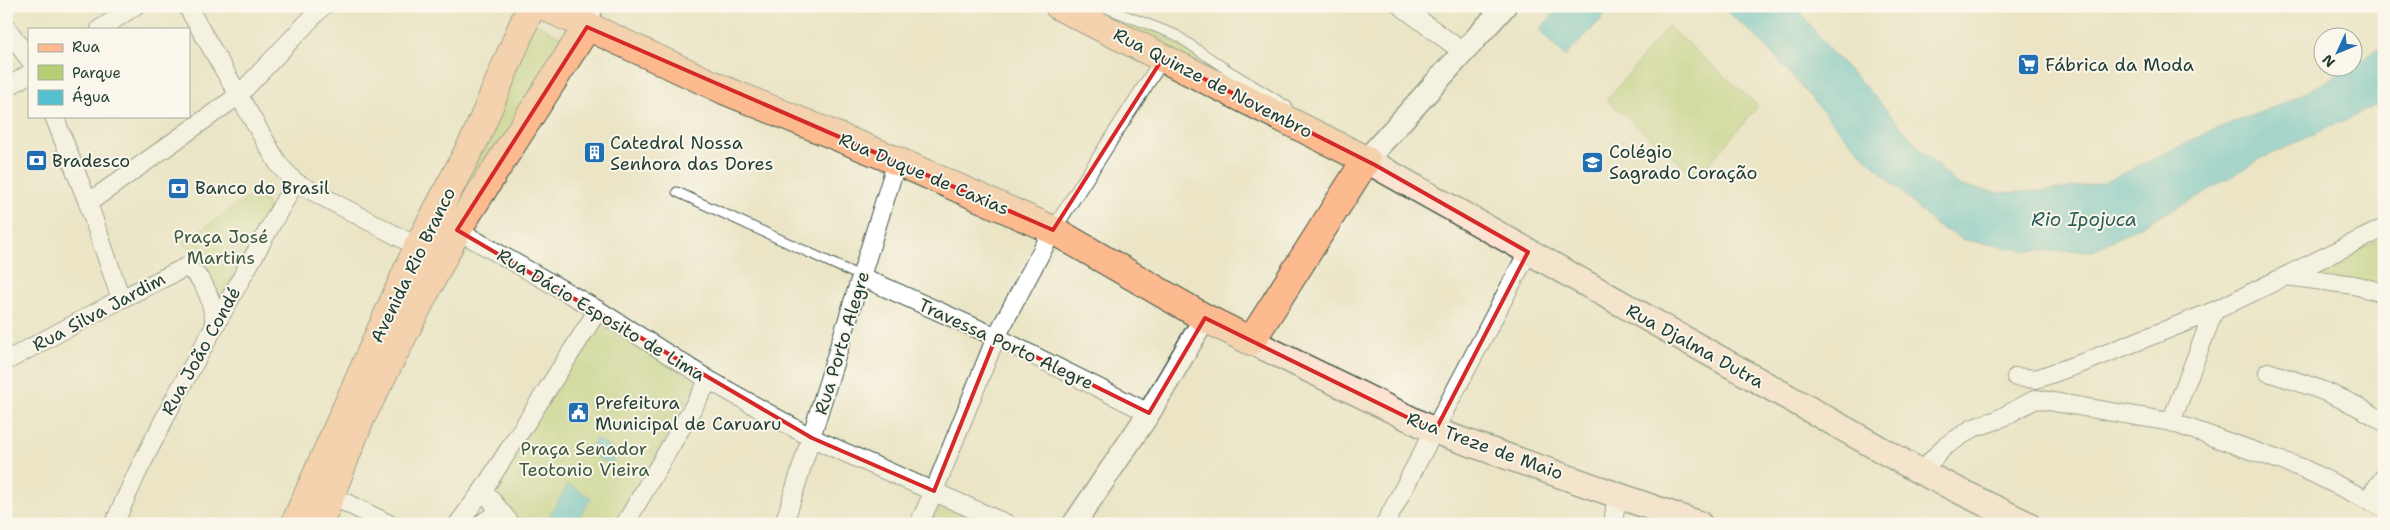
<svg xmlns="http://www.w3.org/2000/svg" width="2390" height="530" viewBox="0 0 2390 530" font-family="'Shantell Sans',sans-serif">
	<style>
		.green { fill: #b6cf75; stroke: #6a8654 }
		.water { fill: #55c1d0; stroke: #3a7f82 }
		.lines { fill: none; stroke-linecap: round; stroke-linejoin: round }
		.service-casing { stroke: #3e564a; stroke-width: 11 }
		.pedestrian-casing { stroke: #3e564a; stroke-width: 16 }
		.minor-casing { stroke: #3e564a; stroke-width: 20 }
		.tertiary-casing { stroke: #3e564a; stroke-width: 25 }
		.secondary-casing { stroke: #3e564a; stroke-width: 28 }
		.primary-casing { stroke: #3e564a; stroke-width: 30 }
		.service { stroke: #fff; stroke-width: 9 }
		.pedestrian { stroke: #fff; stroke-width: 14 }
		.minor { stroke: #fff; stroke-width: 18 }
		.tertiary { stroke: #fff; stroke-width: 22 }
		.secondary { stroke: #fee3d2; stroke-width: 25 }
		.primary { stroke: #fcba8e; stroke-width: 28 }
		.marked { fill: none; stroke: #d62828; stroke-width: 4; stroke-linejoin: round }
		.labels { text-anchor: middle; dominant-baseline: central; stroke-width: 4; stroke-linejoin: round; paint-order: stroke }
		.poi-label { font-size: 18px; fill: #1f3d34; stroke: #fbf7ec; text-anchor: start }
		.street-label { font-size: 18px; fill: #1f3d34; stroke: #fbf7ec }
		.park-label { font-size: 18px; fill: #3d5a41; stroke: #fbf7ec }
		.water-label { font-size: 19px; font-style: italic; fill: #2c5e5b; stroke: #fbf7ec }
	</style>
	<rect width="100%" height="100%" fill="#fbf7ec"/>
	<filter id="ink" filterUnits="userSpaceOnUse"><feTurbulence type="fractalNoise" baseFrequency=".02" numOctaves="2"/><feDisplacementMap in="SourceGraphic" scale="10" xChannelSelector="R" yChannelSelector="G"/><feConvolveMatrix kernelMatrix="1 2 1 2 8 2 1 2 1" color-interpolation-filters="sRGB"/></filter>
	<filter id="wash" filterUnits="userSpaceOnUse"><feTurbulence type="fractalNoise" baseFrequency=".0096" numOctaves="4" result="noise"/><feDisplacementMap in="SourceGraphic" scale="20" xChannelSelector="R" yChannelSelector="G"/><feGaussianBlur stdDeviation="1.12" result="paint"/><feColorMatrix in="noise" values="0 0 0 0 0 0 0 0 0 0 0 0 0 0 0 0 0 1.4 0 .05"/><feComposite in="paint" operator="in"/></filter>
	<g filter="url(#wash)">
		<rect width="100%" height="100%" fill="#ebe5c6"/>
		<!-- green -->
		<path class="green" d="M1091,12C1143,22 1184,43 1223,79Z
			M531,20L570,42L458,219L433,233Z
			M1668,26L1758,106L1697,178L1607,100Z
			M259,190L270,209L220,299L198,260L183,242Z
			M2384,238V287L2303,274Z
			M597,323L697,382L617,524H517L492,493Z
			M943,500L995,524H931Z"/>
		<!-- water -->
		<path class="water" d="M1561,6H1610L1612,8L1565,57L1539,30Z
			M1721,6H1796L1827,47L1878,100L1921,150L1958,185L1998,193L2046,191L2103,183L2215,129L2280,105L2323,83L2348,68H2352L2353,65L2384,45V102L2256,161L2201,195L2092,251H2026L1965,240L1935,225L1846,138L1763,43Z
			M595,438L618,453L610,465L590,454Z
			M568,484L591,498L575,524H545Z"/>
	</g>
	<g filter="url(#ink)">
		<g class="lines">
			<defs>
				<path id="service" d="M1101,6L1176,35L1223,67L1287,106
					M677,192L862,277"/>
				<path id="pedestrian" d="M587,27L597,6
					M1053,230L1163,58"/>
				<path id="minor" d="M187,6L279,165L295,182L418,247L426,244
					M1401,6L1463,52
					M6,27L29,59
					M100,29L135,6
					M6,88L29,74
					M54,116L88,203L121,299
					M88,203L239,95L323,6
					M449,233L457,230L598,310L709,380L812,438L1007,524
					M2286,276L2354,285L2384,293
					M862,277L996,337L1149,413
					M6,361L121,299L186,267C207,279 212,303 215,325
					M2268,372C2309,385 2348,398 2384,422
					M2016,377L2036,379L2085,362L2214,311L2384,228
					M2171,422L2214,311
					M1921,472L1944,447L1973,428L1997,420L2036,399L2171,422L2302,468L2384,508
					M483,490L511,524
					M330,495L389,524
					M2368,499L2384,477
					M114,524L137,473L177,394L295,182
					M458,524L483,490L598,310
					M481,524L500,511
					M625,524L709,380
					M784,524L897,161
					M919,524L934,491L996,337L1053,230
					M1385,524L1528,252
					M1613,524L1617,494"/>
				<path id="tertiary" d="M1366,160L1505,6
					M1074,524L1149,413L1205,318"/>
				<path id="secondary" d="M1366,160L1921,472L2027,524
					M1251,341L1435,431L1699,524"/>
				<path id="primary" d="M544,6L724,90L897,161L1053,230L1205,318L1251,341L1366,160L1059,6
					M295,524L418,247L476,137L531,6
					M319,524L360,419L457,230L587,27"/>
			</defs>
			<!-- service casing -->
			<use href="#service" class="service-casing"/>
			<!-- pedestrian casing -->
			<use href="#pedestrian" class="pedestrian-casing"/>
			<!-- minor casing -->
			<use href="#minor" class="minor-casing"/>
			<!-- tertiary casing -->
			<use href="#tertiary" class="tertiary-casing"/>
			<!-- secondary casing -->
			<use href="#secondary" class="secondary-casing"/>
			<!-- primary casing -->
			<use href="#primary" class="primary-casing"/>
			<!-- service -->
			<use href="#service" class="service"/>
			<!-- pedestrian -->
			<use href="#pedestrian" class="pedestrian"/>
			<!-- minor -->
			<use href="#minor" class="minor"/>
			<!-- tertiary -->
			<use href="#tertiary" class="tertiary"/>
			<!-- secondary -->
			<use href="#secondary" class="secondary"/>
			<!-- primary -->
			<use href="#primary" class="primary"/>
		</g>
	</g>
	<!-- marked area -->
	<path d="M0 0H2390V530H0ZM587,27L1053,230L1163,58L1375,165L1528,252L1435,431L1205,318L1149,413L996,337L934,491L812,438L457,230Z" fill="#ebe5c6" fill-opacity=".55" fill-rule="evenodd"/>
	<path class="marked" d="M587,27L1053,230L1163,58L1375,165L1528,252L1435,431L1205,318L1149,413L996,337L934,491L812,438L457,230Z"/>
	<!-- icons -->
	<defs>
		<symbol id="supermarket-square" viewBox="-11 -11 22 22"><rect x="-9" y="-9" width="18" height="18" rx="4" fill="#1f6fb2" stroke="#fbf7ec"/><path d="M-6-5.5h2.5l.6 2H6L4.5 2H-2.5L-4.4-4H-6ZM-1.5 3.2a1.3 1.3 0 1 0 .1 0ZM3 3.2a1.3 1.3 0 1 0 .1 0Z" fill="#fff"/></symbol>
		<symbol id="building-square" viewBox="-11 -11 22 22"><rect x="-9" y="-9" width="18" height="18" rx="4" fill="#1f6fb2" stroke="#fbf7ec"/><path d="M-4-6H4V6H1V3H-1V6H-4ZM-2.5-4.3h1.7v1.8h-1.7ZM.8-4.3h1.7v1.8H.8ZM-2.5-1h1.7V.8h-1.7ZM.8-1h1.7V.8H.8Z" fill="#fff"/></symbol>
		<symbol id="bank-square" viewBox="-11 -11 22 22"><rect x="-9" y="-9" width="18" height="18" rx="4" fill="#1f6fb2" stroke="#fbf7ec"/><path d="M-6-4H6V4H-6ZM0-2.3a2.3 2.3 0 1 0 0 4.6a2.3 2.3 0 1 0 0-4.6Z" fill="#fff"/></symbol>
		<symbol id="school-square" viewBox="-11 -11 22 22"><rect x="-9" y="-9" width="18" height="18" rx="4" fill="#1f6fb2" stroke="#fbf7ec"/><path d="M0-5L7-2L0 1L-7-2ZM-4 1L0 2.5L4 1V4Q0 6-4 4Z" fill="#fff"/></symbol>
		<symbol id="civic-square" viewBox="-11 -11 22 22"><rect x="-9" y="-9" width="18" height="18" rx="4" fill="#1f6fb2" stroke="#fbf7ec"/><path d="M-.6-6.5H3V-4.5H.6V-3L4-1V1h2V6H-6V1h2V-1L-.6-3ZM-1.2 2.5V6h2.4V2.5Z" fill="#fff"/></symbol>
	</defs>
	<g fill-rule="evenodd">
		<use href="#supermarket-square" x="2016" y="52" width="25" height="25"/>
		<use href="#building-square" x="582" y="140" width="25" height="25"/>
		<use href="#bank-square" x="24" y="148" width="25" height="25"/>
		<use href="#school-square" x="1580" y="150" width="25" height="25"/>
		<use href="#bank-square" x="166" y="176" width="25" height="25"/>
		<use href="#civic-square" x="566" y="400" width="25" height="25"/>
	</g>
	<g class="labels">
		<!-- poi labels -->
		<g class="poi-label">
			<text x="2045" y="65">Fábrica da Moda</text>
			<text x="610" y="143">Catedral Nossa<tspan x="610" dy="21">Senhora das Dores</tspan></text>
			<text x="1609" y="152">Colégio<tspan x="1609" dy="21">Sagrado Coração</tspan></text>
			<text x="52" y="161">Bradesco</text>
			<text x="195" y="188">Banco do Brasil</text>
			<text x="595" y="403">Prefeitura<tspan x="595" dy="21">Municipal de Caruaru</tspan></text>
		</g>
		<!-- street labels -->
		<g class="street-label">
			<text transform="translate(1213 83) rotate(27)">Rua Quinze de Novembro</text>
			<text transform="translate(924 174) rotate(23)">Rua Duque de Caxias</text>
			<text transform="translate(413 265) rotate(-64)">Avenida Rio Branco</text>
			<text transform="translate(99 312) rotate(-28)">Rua Silva Jardim</text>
			<text transform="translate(601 315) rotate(31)">Rua Dácio Esposito de Lima</text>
			<text transform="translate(842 343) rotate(-73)">Rua Porto Alegre</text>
			<text transform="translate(1006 344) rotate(25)">Travessa Porto Alegre</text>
			<text transform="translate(1695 346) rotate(29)">Rua Djalma Dutra</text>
			<text transform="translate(201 351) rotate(-61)">Rua João Condé</text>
			<text transform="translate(1485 446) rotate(20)">Rua Treze de Maio</text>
		</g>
		<!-- park labels -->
		<g class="park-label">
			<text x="221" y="237">Praça José<tspan x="221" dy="21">Martins</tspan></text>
			<text x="584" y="449">Praça Senador<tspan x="584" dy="21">Teotonio Vieira</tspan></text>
		</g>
		<!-- water labels -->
		<g class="water-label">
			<text x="2084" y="219">Rio Ipojuca</text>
		</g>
	</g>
	<!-- margin -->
	<rect width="2390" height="530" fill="none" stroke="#fbf7ec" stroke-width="25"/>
	<!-- legend -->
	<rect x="28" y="28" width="162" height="90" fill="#fbf7ec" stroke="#a3ada2"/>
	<rect x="38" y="44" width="25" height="8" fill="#fcba8e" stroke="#a3ada2"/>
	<text x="72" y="52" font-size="15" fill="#1f3d34">Rua</text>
	<rect x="38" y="65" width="25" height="15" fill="#b6cf75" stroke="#a3ada2"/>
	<text x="72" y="78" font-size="15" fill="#1f3d34">Parque</text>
	<rect x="38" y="90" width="25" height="15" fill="#55c1d0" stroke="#a3ada2"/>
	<text x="72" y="102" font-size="15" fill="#1f3d34">Água</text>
	<!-- north arrow -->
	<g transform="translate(2338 52) rotate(226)"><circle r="24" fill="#fbf7ec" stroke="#a3ada2"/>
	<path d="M0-4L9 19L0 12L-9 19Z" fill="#1f6fb2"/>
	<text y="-8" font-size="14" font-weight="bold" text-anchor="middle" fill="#1f3d34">N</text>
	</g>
</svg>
